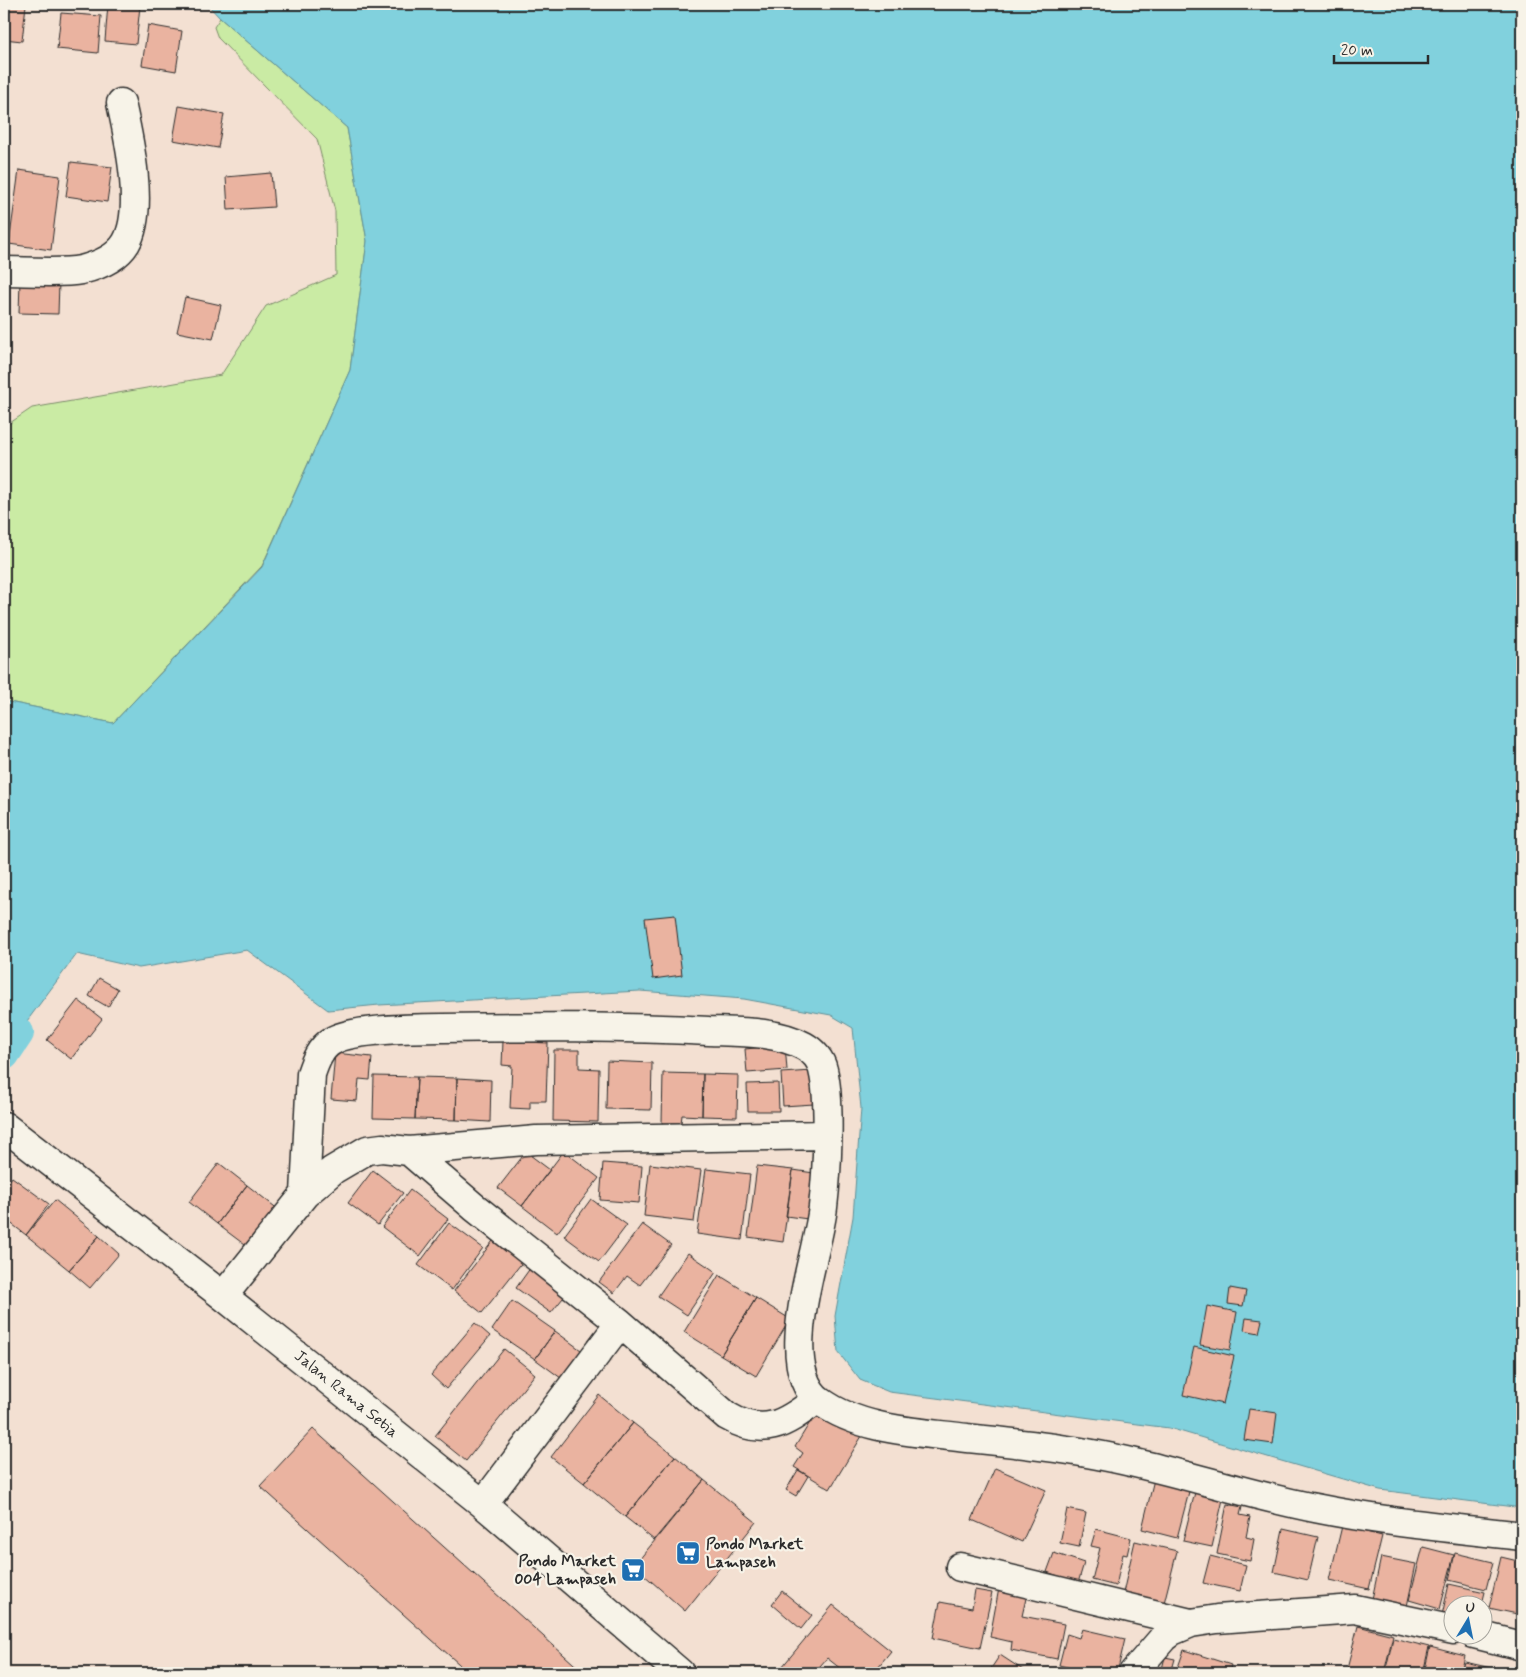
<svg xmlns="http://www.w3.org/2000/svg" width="1526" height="1677" viewBox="0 0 1526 1677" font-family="Mynerve,sans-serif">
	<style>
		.green { fill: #caeba4; stroke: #7a8b68 }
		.water { fill: #81d1dd; stroke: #5f8f96 }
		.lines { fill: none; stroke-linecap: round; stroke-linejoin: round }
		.canal { stroke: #81d1dd; stroke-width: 32 }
		.building { fill: #eab3a0; stroke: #2b2b2b }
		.minor-casing { stroke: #2b2b2b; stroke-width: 31 }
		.minor { stroke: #f7f3e8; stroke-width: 28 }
		.labels { text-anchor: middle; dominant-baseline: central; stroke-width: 4.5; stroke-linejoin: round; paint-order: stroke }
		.street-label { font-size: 16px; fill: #2b2b2b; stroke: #f7f3e8 }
		.poi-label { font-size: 16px; font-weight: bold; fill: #2b2b2b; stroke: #f7f3e8; text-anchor: start }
	</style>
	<rect width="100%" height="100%" fill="#f3e0d2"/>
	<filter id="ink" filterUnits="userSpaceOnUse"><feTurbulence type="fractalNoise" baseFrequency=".02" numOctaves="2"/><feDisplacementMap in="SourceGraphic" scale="10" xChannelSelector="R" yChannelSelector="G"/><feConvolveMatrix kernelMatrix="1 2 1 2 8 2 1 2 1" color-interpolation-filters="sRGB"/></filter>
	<g filter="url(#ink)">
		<!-- green -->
		<path class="green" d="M220,18L347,128L367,241L350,370L262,566L113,723L4,701V427L32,408L221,375L266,306L336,275L335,211L317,139L218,38L214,27Z"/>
		<!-- water -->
		<path class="water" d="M207,4H1522V1508L1380,1490L1169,1428L889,1392L860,1380L838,1352L835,1316L853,1217L861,1108L853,1028L831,1015L744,999L640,991L379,1005L328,1010L247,950L139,968L77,954L18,1033L4,1025V701L113,723L262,567L350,370L367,241L347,128L220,18Z"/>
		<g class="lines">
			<!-- canal -->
			<path class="canal" d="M4,1054L18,1033"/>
		</g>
		<!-- building -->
		<path class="building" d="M4,4L26,5L22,41L4,39Z
			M108,4L140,6L136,44L105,41Z
			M61,13L101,16L98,53L57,49Z
			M148,25L182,31L176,71L142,65Z
			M179,106L224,114L218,148L173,140Z
			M71,162L112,167L107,202L66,196Z
			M19,170L60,176L51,250L9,244Z
			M271,173L274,207L228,210L226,177Z
			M20,281L59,282L58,314L19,313Z
			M185,297L221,305L213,339L177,332Z
			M675,915L682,975L653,979L645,918Z
			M99,978L118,989L108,1007L89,996Z
			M78,1000L102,1019L71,1059L47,1040Z
			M503,1041L548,1043L546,1101H530V1109L510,1108L512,1066L502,1065Z
			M785,1045L787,1070L747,1073L745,1049Z
			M554,1050H579V1068L599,1069L598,1122L553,1121Z
			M335,1053L372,1057L370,1080L359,1079L357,1101L331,1099Z
			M607,1061L652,1063L651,1110L606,1109Z
			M812,1071L814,1104L783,1106L781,1073Z
			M663,1073L703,1074L702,1116L682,1115L681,1123H662Z
			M703,1074L738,1075L737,1117L702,1116Z
			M374,1076L417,1077L415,1119L373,1118Z
			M417,1077L457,1078L456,1120L415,1119Z
			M457,1078L491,1080L490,1122L456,1120Z
			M778,1083L779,1111H748L747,1084Z
			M564,1151L599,1178L557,1233L522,1206Z
			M526,1152L550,1170L522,1206L498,1188Z
			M219,1163L247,1185L217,1224L189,1202Z
			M603,1163L642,1166L639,1203L600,1200Z
			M650,1164L701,1170L694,1222L644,1216Z
			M757,1166L793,1170L783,1242L748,1237Z
			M706,1169L750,1174L742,1240L697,1234Z
			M373,1170L403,1193L378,1225L348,1203Z
			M793,1170L821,1174L815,1220L786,1216Z
			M12,1177L49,1204L26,1235L4,1218V1188Z
			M247,1185L279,1210L249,1248L217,1224Z
			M410,1190L448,1219L420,1256L382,1227Z
			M591,1199L627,1225L599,1262L564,1236Z
			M55,1200L99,1236L69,1270L26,1235Z
			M449,1223L483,1248L452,1290L418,1265Z
			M642,1224L671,1245L640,1285L627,1276L614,1293L599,1282Z
			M99,1236L119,1254L90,1288L69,1270Z
			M496,1237L524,1260L482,1313L454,1291Z
			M688,1253L716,1272L687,1315L658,1296Z
			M531,1267L567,1293L551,1313L516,1288Z
			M719,1275L756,1298L721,1355L684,1332Z
			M1230,1288L1246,1291L1243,1306L1228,1304Z
			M756,1298L790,1319L756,1376L721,1355Z
			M512,1301L555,1331L535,1359L492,1330Z
			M1207,1306L1237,1312L1230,1350L1200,1345Z
			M1246,1318L1262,1320L1259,1333L1244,1330Z
			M475,1323L490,1336L446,1389L431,1375Z
			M555,1331L585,1353L565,1381L535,1359Z
			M1194,1347L1234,1356L1223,1404L1183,1395Z
			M504,1349L535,1374L466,1461L435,1436Z
			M599,1395L633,1423L584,1483L551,1457Z
			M818,1409L862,1436L830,1489L794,1467L803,1453L795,1447Z
			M1249,1409L1277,1413L1273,1444L1244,1440Z
			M633,1423L675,1456L625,1517L584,1483Z
			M313,1429L584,1673H469L260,1486Z
			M675,1456L704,1480L654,1540L625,1517Z
			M995,1468L1046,1490L1022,1542L972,1520Z
			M798,1470L808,1476L796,1496L786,1490Z
			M1155,1475L1191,1484L1177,1538L1142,1529Z
			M704,1480L756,1522L685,1611L634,1566Z
			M1196,1488L1224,1495L1212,1547L1183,1541Z
			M1227,1504L1242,1507L1240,1515L1250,1517L1246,1537L1254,1539L1250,1561L1217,1554Z
			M1067,1509L1086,1513L1079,1547L1060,1543Z
			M1342,1526L1382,1536L1369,1589L1329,1580Z
			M1096,1529L1131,1538L1127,1555L1123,1554L1116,1586L1092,1580L1100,1548L1091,1546Z
			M1283,1529L1318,1537L1308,1580L1274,1572Z
			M1135,1541L1177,1551L1164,1603L1123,1593Z
			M1423,1547L1454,1555L1440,1609L1409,1600Z
			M1054,1553L1084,1563L1078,1583L1047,1572Z
			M1455,1553L1493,1562L1486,1589L1449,1580Z
			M1210,1556L1246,1565L1240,1591L1203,1583Z
			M1381,1557L1416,1564L1406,1611L1371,1604Z
			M1501,1557L1522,1562V1615L1489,1608Z
			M1449,1584L1485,1592L1482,1604H1454V1627L1440,1624Z
			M999,1588L1027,1594L1022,1616L1064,1624L1057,1659L1011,1650L1012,1642L990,1637Z
			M975,1590L992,1593L980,1648L933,1638L940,1602L972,1608Z
			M782,1591L812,1615L801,1629L772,1604Z
			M833,1605L891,1651L873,1673H846L827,1658L814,1673H777Z
			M1358,1626L1393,1635L1384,1673H1346Z
			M1082,1629L1125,1639L1117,1673H1091L1059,1665L1067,1634L1079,1638Z
			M1393,1638L1429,1647L1423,1673H1385Z
			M1430,1647L1465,1656L1461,1673H1424Z
			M1184,1650L1231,1665L1229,1673H1176Z
			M1000,1655L1026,1672L1025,1673H988Z
			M1165,1657L1175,1659L1171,1673H1161Z
			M1465,1662L1500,1670L1499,1673H1462Z"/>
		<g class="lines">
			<defs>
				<path id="minor" d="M4,271C25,271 61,274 81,270C97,266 117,258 126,243C145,210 129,139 121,103
					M4,1126L223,1296L483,1504L680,1673
					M409,1151L474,1207L620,1323L727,1416C766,1439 786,1422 818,1399
					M305,1194L311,1074C315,1062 320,1048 332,1041C350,1029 419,1028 443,1028C532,1027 620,1026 709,1031C740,1032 776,1031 804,1046C813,1051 821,1060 823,1070C831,1102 827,1173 823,1207C818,1255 774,1366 820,1401C861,1431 919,1432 967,1438C1007,1442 1048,1446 1087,1453C1164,1466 1238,1493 1315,1508C1383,1522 1453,1528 1522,1536
					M223,1296L305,1194L333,1170L367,1150L382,1148L409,1151L536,1140L827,1135
					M483,1504L620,1323
					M960,1567L1191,1623
					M1474,1634L1522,1646
					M1133,1673L1164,1637L1172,1631L1191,1623L1217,1619L1355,1609L1454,1630"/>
			</defs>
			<!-- minor casing -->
			<use href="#minor" class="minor-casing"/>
			<!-- minor -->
			<use href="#minor" class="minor"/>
		</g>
	</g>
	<!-- icons -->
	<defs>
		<symbol id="supermarket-square" viewBox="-11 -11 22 22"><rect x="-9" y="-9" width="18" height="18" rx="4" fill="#1f6fb2" stroke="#f7f3e8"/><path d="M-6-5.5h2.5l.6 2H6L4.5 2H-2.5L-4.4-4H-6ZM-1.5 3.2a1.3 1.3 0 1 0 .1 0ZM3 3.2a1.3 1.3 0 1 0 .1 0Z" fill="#fff"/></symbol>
	</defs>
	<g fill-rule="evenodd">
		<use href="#supermarket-square" x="674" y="1539" width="28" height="28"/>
		<use href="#supermarket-square" x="619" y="1556" width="28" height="28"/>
	</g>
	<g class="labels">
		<!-- street labels -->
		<g class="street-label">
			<text transform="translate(346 1394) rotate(39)">Jalan Rama Setia</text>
		</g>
		<!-- poi labels -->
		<g class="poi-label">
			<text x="706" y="1544">Pondo Market<tspan x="706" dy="18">Lampaseh</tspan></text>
			<text x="616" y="1561" text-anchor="end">Pondo Market<tspan x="616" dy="18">004 Lampaseh</tspan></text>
		</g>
	</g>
	<!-- margin -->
	<rect width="1526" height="1677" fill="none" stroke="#f7f3e8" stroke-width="20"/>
	<rect x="10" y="10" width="1506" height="1657" fill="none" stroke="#2b2b2b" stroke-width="2" filter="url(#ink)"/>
	<!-- north arrow -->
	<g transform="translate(1468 1620) rotate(10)"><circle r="24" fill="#f7f3e8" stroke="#a5a39c"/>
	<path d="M0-4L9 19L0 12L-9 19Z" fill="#1f6fb2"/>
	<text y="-8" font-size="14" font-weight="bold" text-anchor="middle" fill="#2b2b2b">U</text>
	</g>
	<!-- scale -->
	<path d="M1334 55v8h94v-8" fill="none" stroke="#2b2b2b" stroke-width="2.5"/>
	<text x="1341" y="55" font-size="15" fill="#2b2b2b" stroke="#f7f3e8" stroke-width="4" paint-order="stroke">20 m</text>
</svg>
